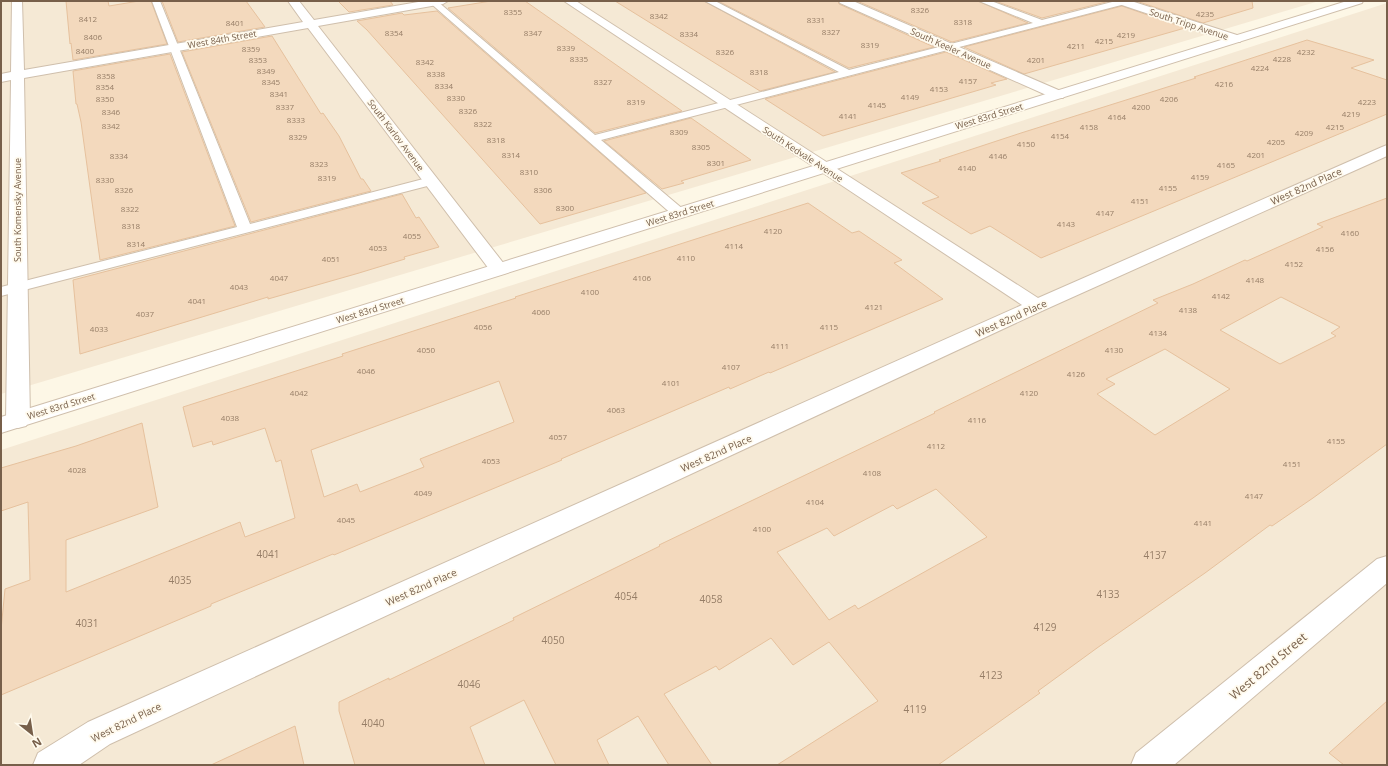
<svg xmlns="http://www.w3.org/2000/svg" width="1388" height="766" viewBox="0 0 1388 766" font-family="'Open Sans',sans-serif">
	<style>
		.residential { fill: #f5e9d5 }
		.building { fill: #f3d9bd; stroke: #e6c19d; fill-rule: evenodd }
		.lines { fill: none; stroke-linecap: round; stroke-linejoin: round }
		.service-casing { stroke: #cfbfac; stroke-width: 2 }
		.minor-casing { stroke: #cfbfac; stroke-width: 2 }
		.tertiary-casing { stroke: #cfbfac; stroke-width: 2 }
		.service { fill: #fff; fill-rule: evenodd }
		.minor { fill: #fff; fill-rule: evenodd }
		.tertiary { fill: #fff; fill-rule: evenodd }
		.labels { text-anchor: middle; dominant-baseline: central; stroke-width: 3.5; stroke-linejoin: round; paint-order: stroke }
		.number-label { font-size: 8px; fill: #967e67 }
		.far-street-label { font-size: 9px; fill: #775f4a; stroke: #fffaed }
		.street-label { font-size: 10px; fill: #775f4a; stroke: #fffaed }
		.near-number-label { font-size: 10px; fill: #967e67 }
		.near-street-label { font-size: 12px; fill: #775f4a; stroke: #fffaed }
	</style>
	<rect width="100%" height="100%" fill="#fdf7e6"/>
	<!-- residential -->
	<path class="residential" d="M1,1H1319L1,394Z
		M1387,3V765H1V450Z"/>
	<!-- building -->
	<path class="building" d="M66,1H108L109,6L139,1H151L167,44L73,60L71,43L70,44Z
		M162,1H246L265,27L178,42Z
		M338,1H390L393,5L349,12Z
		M491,1H525L682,111L595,133L448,8Z
		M615,1H704L835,72L760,91Z
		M718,1H838L839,4L934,47L849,68Z
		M857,1H978L1028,23L952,42Z
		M995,1H1110L1042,18Z
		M1136,1H1252L1253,8L1203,23Z
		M1122,6L1185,28L1024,74L964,47Z
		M437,11L646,193L540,224L367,30L357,21L402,13L404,15Z
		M272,36L321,114L323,113L339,136L361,179H363L371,191L251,222L182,52Z
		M1307,40L1374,60L1351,68L1387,80V114L1041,258L990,226L971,234L922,203L939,197L901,173L941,161L939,160L1021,133L1196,78L1194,77Z
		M946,52L1007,79L991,83L996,85L823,136L765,99Z
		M170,54L235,226L100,260L81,122L77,104H76L73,71Z
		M691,118L751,160L681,181L684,183L662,189L604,141Z
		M402,194L416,218L419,217L439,247L404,257L405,259L359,273L268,299V297L80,354L73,280Z
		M1387,198V444L1313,498L1272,526L1270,525L1205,573L1097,648L1038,691L1040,693L938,765H777L878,701L829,642L793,665L771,638L719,670L716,666L664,694L712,765H669L638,716L597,740L609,765H556L524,700L470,727L485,765H355L339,711V702L389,678V680L514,620L513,618L660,546L659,545L935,413L934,412L1158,303L1153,300L1193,284L1245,260L1247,261L1323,227L1317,224ZM1281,297L1340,327L1331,333L1336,336L1280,364L1220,330ZM1165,349L1230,389L1155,435L1097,394L1115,384L1106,379ZM936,489L987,537L858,609L855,605L829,620L777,552L827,528L834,536L893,505L897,509Z
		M808,203L852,233L859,231L902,260L894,263L943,299L770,373L769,372L730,389L729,387L561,459L562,460L334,555L333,554L211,604V606L1,695V630L5,589L30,580L28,502L1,511V468L76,446L142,423L158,507L66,540V592L240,522L245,537L295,518L281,460L276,462L265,428L213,445L212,441L193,447L183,407L343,356L342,354L516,298L515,297ZM499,381L514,422L420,459L424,467L360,492L357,484L324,497L311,450Z
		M1387,701V765H1344L1329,753Z
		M295,726L304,765H211Z"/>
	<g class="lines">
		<defs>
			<path id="service" d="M152,1H160L250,224L431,177L435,178L437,181L435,184L1,296V287L237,227Z
				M428,1H437L595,135L839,72L705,1H715L849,70L1033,23L979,1H991L1042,20L1116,1H1130L1129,3L601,140L684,210L686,213L684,216H674Z"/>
			<path id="minor" d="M12,1H22L24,70L303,22L288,1H299L314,20L424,1H448L443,4L318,26L508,269L506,273L499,275L492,273L308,28L24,78L30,420L26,426L18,428L10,426L6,420L11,80L1,82V74L11,72Z
				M564,1H576L1038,298L1382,147L1387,145V156L1044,310L110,744L79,765H33L38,753L88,722L1022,305Z
				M839,1H853L1063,92L1065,95L1063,98H1053L840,3Z
				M1115,1H1131L1240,36L1242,39L1240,42H1232L1116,3Z
				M1387,556V583L1174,765H1131L1136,753L1377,559Z"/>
			<path id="tertiary" d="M1347,1H1363L1362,3L1,433V417Z"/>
		</defs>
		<!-- service casing -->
		<use href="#service" class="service-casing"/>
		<!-- minor casing -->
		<use href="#minor" class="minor-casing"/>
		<!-- tertiary casing -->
		<use href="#tertiary" class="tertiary-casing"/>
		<!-- service -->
		<use href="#service" class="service"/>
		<!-- minor -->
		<use href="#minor" class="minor"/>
		<!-- tertiary -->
		<use href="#tertiary" class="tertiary"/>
	</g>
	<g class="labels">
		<!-- number labels -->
		<g class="number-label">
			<text x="920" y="9">8326</text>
			<text x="513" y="11">8355</text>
			<text x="1205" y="13">4235</text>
			<text x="659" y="15">8342</text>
			<text x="88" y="18">8412</text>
			<text x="816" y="19">8331</text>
			<text x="963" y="21">8318</text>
			<text x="235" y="22">8401</text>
			<text x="831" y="31">8327</text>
			<text x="394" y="32">8354</text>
			<text x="533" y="32">8347</text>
			<text x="689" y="33">8334</text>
			<text x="1126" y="34">4219</text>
			<text x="93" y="36">8406</text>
			<text x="1104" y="40">4215</text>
			<text x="870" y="44">8319</text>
			<text x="1076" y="45">4211</text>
			<text x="566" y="47">8339</text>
			<text x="251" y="48">8359</text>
			<text x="85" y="50">8400</text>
			<text x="725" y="51">8326</text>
			<text x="1306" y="51">4232</text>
			<text x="579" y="58">8335</text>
			<text x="1282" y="58">4228</text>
			<text x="258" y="59">8353</text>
			<text x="1036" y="59">4201</text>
			<text x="425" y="61">8342</text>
			<text x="1260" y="67">4224</text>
			<text x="266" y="70">8349</text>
			<text x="759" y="71">8318</text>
			<text x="436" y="73">8338</text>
			<text x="106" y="75">8358</text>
			<text x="968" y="80">4157</text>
			<text x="271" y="81">8345</text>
			<text x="603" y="81">8327</text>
			<text x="1224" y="83">4216</text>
			<text x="444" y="85">8334</text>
			<text x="105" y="86">8354</text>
			<text x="939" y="88">4153</text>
			<text x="279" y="93">8341</text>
			<text x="910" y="96">4149</text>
			<text x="456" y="97">8330</text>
			<text x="105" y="98">8350</text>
			<text x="1169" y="98">4206</text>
			<text x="636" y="101">8319</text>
			<text x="1367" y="101">4223</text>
			<text x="877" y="104">4145</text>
			<text x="285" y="106">8337</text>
			<text x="1141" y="106">4200</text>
			<text x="468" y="110">8326</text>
			<text x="111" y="111">8346</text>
			<text x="1351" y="113">4219</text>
			<text x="848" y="115">4141</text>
			<text x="1117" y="116">4164</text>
			<text x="296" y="119">8333</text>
			<text x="483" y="123">8322</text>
			<text x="111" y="125">8342</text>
			<text x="1089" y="126">4158</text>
			<text x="1335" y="126">4215</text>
			<text x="679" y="131">8309</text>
			<text x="1304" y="132">4209</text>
			<text x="1060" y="135">4154</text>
			<text x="298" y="136">8329</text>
			<text x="496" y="139">8318</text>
			<text x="1276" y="141">4205</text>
			<text x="1026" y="143">4150</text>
			<text x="701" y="146">8305</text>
			<text x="511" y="154">8314</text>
			<text x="1256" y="154">4201</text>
			<text x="119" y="155">8334</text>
			<text x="998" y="155">4146</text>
			<text x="716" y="162">8301</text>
			<text x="319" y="163">8323</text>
			<text x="1226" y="164">4165</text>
			<text x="967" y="167">4140</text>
			<text x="529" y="171">8310</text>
			<text x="1200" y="176">4159</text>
			<text x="327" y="177">8319</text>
			<text x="105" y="179">8330</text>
			<text x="1168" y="187">4155</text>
			<text x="124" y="189">8326</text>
			<text x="543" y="189">8306</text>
			<text x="1140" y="200">4151</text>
			<text x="565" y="207">8300</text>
			<text x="130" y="208">8322</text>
			<text x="1105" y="212">4147</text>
			<text x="1066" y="223">4143</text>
			<text x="131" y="225">8318</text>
			<text x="773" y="230">4120</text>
			<text x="1350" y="232">4160</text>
			<text x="412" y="235">4055</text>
			<text x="136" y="243">8314</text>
			<text x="734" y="245">4114</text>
			<text x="378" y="247">4053</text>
			<text x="1325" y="248">4156</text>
			<text x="686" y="257">4110</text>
			<text x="331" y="258">4051</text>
			<text x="1294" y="263">4152</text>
			<text x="279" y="277">4047</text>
			<text x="642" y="277">4106</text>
			<text x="1255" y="279">4148</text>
			<text x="239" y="286">4043</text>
			<text x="590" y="291">4100</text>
			<text x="1221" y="295">4142</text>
			<text x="197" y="300">4041</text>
			<text x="874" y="306">4121</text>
			<text x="1188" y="309">4138</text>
			<text x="541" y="311">4060</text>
			<text x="145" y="313">4037</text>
			<text x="483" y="326">4056</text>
			<text x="829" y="326">4115</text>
			<text x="99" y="328">4033</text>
			<text x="1158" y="332">4134</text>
			<text x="780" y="345">4111</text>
			<text x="426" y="349">4050</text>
			<text x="1114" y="349">4130</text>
			<text x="731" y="366">4107</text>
			<text x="366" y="370">4046</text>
			<text x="1076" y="373">4126</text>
			<text x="671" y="382">4101</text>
			<text x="299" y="392">4042</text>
			<text x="1029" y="392">4120</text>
			<text x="616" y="409">4063</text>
			<text x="230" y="417">4038</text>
			<text x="977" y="419">4116</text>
			<text x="558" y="436">4057</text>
			<text x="1336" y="440">4155</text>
			<text x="936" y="445">4112</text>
			<text x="491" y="460">4053</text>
			<text x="1292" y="463">4151</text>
			<text x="77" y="469">4028</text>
			<text x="872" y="472">4108</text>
			<text x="423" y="492">4049</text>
			<text x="1254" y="495">4147</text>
			<text x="815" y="501">4104</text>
			<text x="346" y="519">4045</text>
			<text x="1203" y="522">4141</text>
			<text x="762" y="528">4100</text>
		</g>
		<!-- far-street labels -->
		<g class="far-street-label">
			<text transform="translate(1189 24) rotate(18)">South Tripp Avenue</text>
			<text transform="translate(222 39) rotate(-10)">West 84th Street</text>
			<text transform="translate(951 48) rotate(24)">South Keeler Avenue</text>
			<text transform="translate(989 116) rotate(-17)">West 83rd Street</text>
			<text transform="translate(396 135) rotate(53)">South Karlov Avenue</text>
			<text transform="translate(803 154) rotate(33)">South Kedvale Avenue</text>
			<text transform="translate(17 210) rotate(-90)">South Komensky Avenue</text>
			<text transform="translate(680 213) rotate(-17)">West 83rd Street</text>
			<text transform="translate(370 310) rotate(-17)">West 83rd Street</text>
			<text transform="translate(61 406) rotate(-17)">West 83rd Street</text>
		</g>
		<!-- street labels -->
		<g class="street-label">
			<text transform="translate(1306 186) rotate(-24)">West 82nd Place</text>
			<text transform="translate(1011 318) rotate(-24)">West 82nd Place</text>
			<text transform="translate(716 453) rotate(-24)">West 82nd Place</text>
			<text transform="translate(421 587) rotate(-24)">West 82nd Place</text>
			<text transform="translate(126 722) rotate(-26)">West 82nd Place</text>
		</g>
		<!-- near-number labels -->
		<g class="near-number-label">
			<text x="268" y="554">4041</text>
			<text x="1155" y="555">4137</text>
			<text x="180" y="580">4035</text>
			<text x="1108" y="594">4133</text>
			<text x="626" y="596">4054</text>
			<text x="711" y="599">4058</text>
			<text x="87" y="623">4031</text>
			<text x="1045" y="627">4129</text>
			<text x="553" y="640">4050</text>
			<text x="991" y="675">4123</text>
			<text x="469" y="684">4046</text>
			<text x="915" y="709">4119</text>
			<text x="373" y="723">4040</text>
		</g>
		<!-- near-street labels -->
		<g class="near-street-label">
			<text transform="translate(1268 666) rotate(-40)">West 82nd Street</text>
		</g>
	</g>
	<!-- border -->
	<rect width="1388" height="766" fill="none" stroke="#775f4a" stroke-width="4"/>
	<!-- north arrow -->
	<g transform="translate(32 734) rotate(150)" stroke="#fffaed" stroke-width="3" paint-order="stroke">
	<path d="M0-3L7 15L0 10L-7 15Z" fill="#775f4a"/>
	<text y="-6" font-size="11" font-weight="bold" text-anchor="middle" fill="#775f4a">N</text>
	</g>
</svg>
